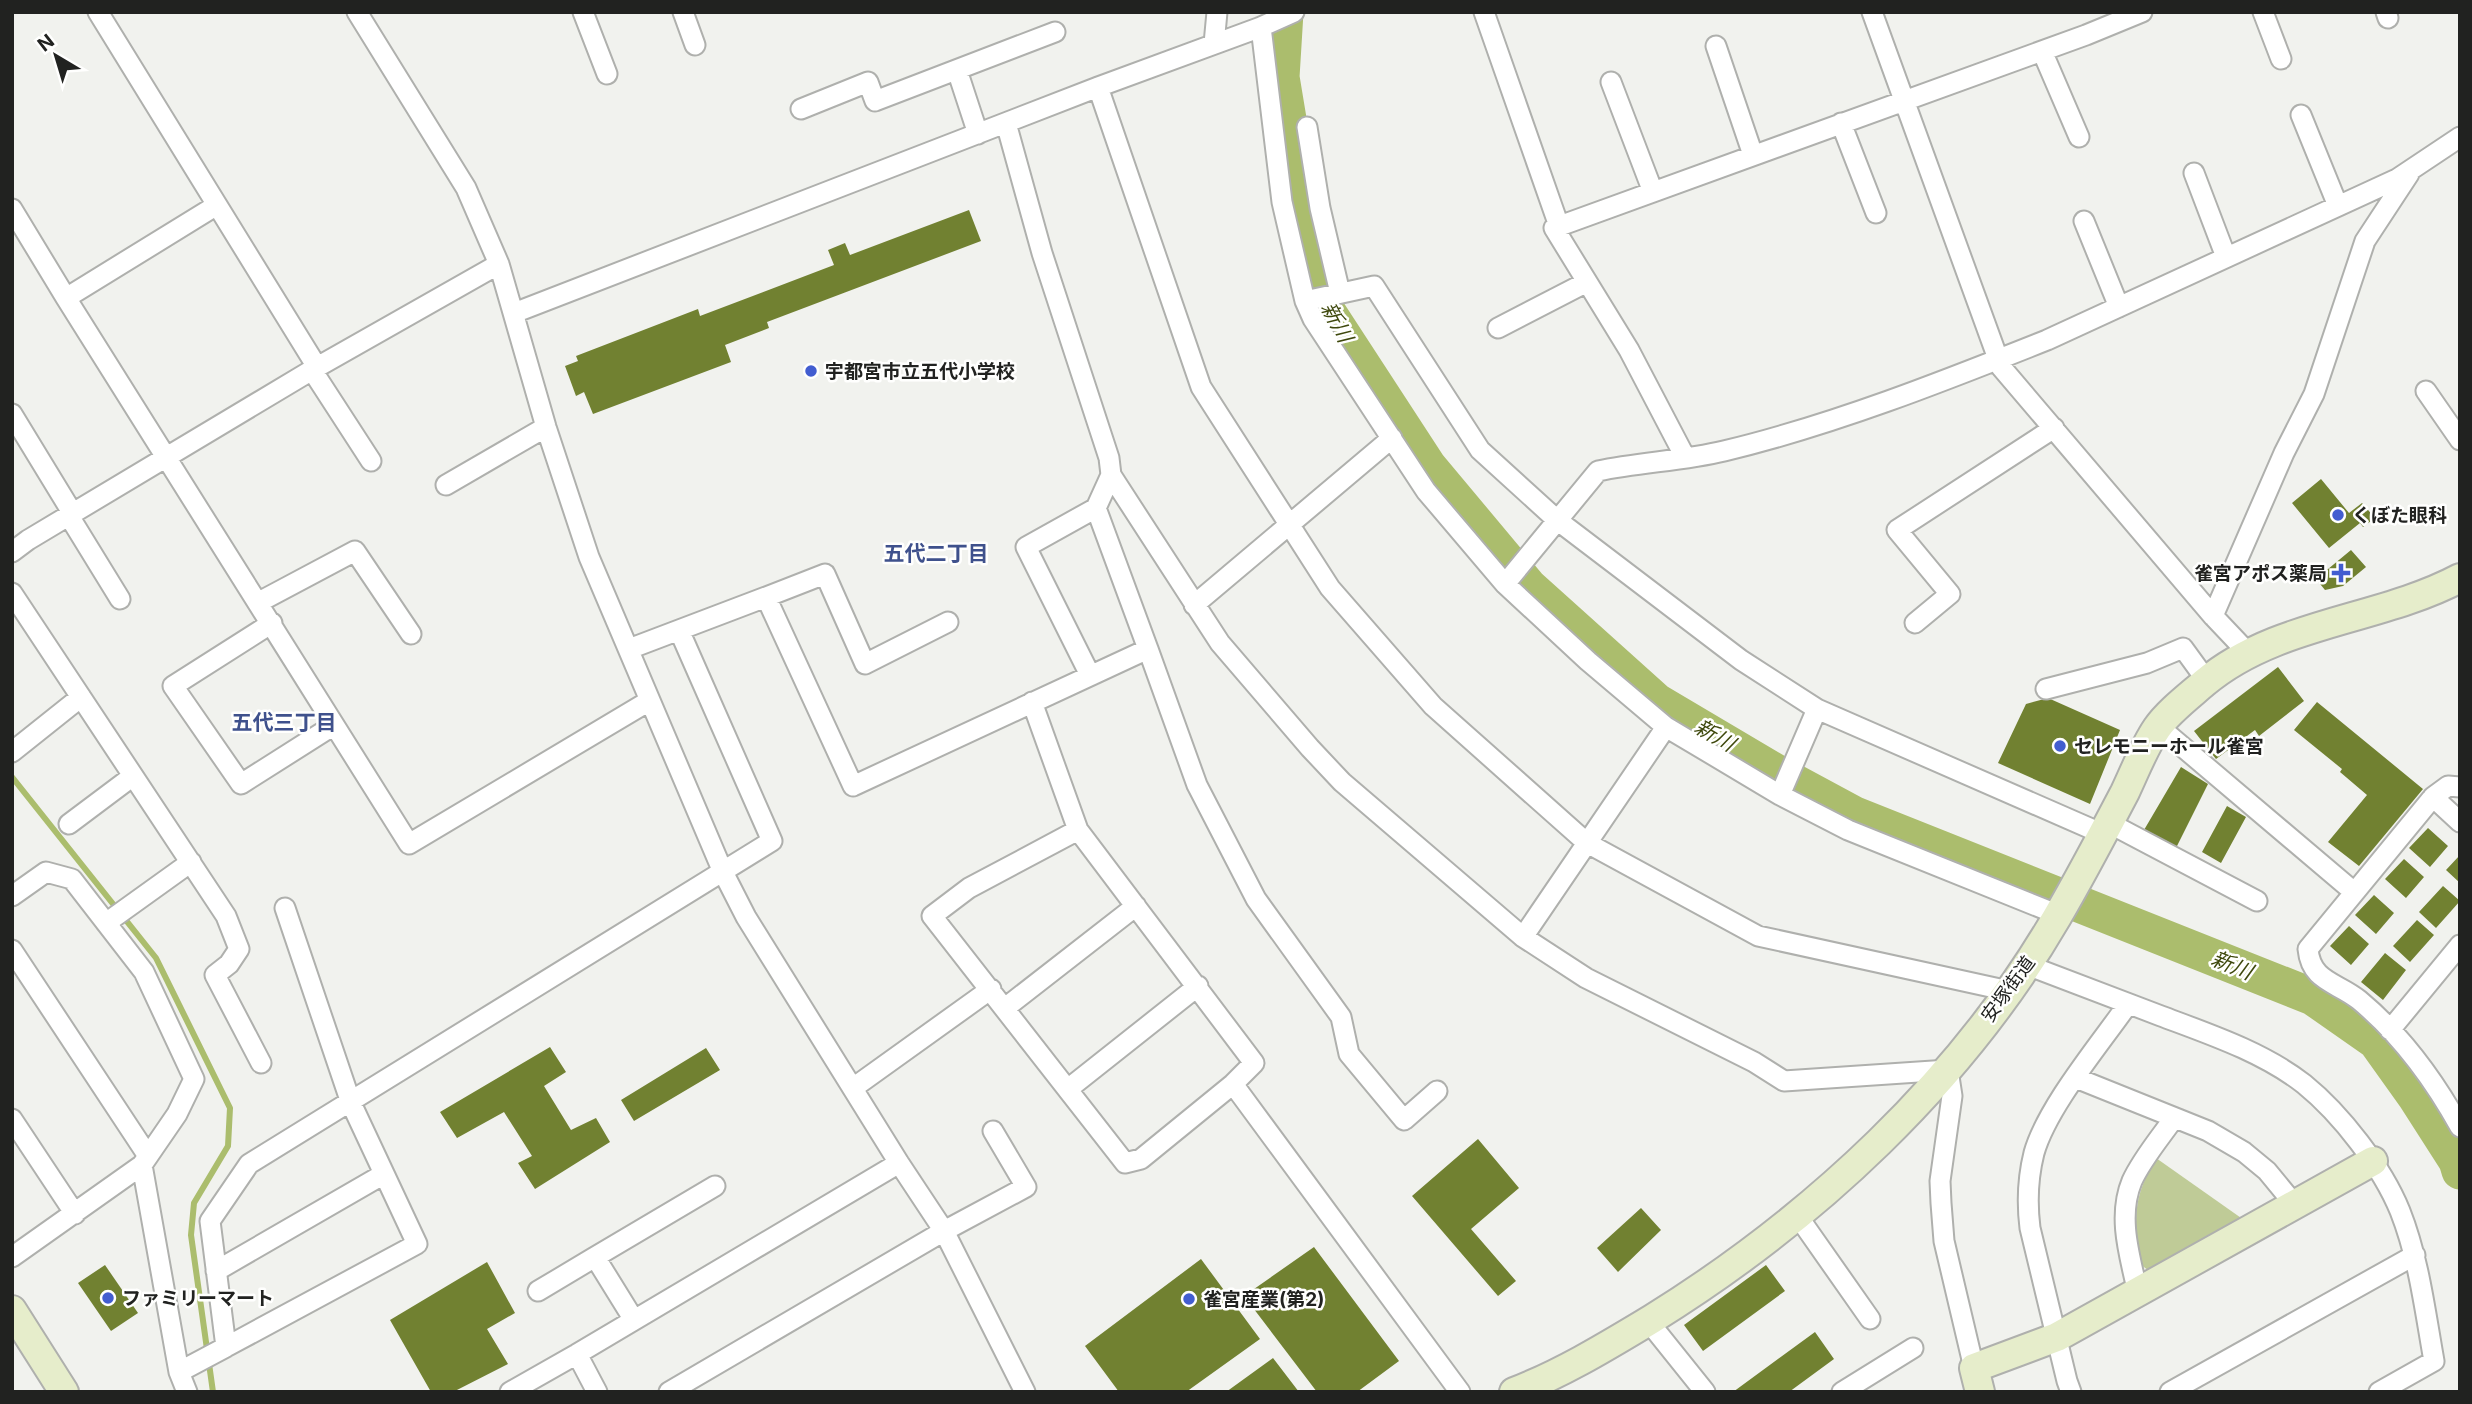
<svg xmlns="http://www.w3.org/2000/svg" width="2472" height="1404" viewBox="0 0 2472 1404" font-family="Inter,'Noto Sans JP',sans-serif">
	<style>
		.green { fill: #bfcb97 }
		.lines { fill: none; stroke-linecap: round; stroke-linejoin: round }
		.stream { stroke: #abbd6d; stroke-width: 6 }
		.river { stroke: #abbd6d; stroke-width: 37 }
		.building { fill: #718131 }
		.street-casing { stroke: #afb0ad; stroke-width: 23 }
		.secondary-casing { stroke: #afb0ad; stroke-width: 32 }
		.street { stroke: #fff; stroke-width: 19 }
		.secondary { stroke: #e6edcb; stroke-width: 28 }
		.poi-dot { fill: #425dd0; stroke: #fffffe; stroke-width: 2.5 }
		.labels { text-anchor: middle; dominant-baseline: central; stroke-width: 5; stroke-linejoin: round; paint-order: stroke }
		.poi-label { font-size: 19px; font-weight: bold; fill: #212220; stroke: #fffffe; text-anchor: start }
		.street-label { font-size: 19px; fill: #212220; stroke: #fffffe }
		.water-label { font-size: 21px; font-style: italic; fill: #3e480c; stroke: #fffffe }
		.neighbourhood-label { font-size: 21px; font-weight: bold; fill: #3f518c; stroke: #fffffe }
	</style>
	<rect width="100%" height="100%" fill="#f1f2ee"/>
	<!-- green -->
	<path class="green" d="M2156,1158L2244,1220L2153,1274L2140,1264C2133,1221 2133,1196 2156,1158Z"/>
	<g class="lines">
		<!-- stream -->
		<path class="stream" d="M12,777L156,958L230,1108L228,1146L194,1203L191,1235L213,1392"/>
		<!-- river -->
		<path class="river" d="M1285,12L1281,77L1309,246L1327,311L1428,466L1529,587L1657,702L1777,773L1855,815L2313,997L2376,1041L2416,1097L2457,1161L2460,1171"/>
	</g>
	<!-- building -->
	<path class="building" d="M969,210L981,241L767,322L769,328L725,345L731,362L593,414L584,392L576,396L565,366L578,361L576,356L698,309L700,316L834,265L828,250L845,243L850,255Z
		M2321,479L2349,513L2362,503L2375,518L2363,527L2360,523L2329,548L2292,503Z
		M2351,550L2366,567L2343,586L2325,590L2316,579Z
		M2278,667L2304,701L2259,736L2255,730L2216,759L2194,731Z
		M2048,698L2120,730L2090,804L1998,763L2026,704Z
		M2317,702L2423,789L2359,866L2328,842L2367,795L2340,772L2342,769L2294,730Z
		M2181,767L2208,784L2176,848L2144,830Z
		M2227,806L2246,817L2221,863L2202,852Z
		M2428,828L2448,846L2430,867L2409,848Z
		M2460,855V883L2446,870Z
		M2404,859L2424,877L2406,898L2385,879Z
		M2443,886L2460,901L2436,928L2419,912Z
		M2374,895L2394,913L2376,934L2355,915Z
		M2417,920L2434,935L2410,962L2393,946Z
		M2349,926L2369,944L2351,965L2330,946Z
		M2385,953L2406,970L2383,1000L2361,982Z
		M550,1047L566,1072L544,1086L571,1130L596,1118L610,1142L535,1189L518,1163L532,1156L504,1112L457,1138L440,1112Z
		M706,1048L720,1070L634,1121L621,1100Z
		M1478,1139L1519,1188L1471,1229L1516,1281L1498,1296L1412,1196Z
		M1641,1208L1661,1230L1618,1272L1597,1248Z
		M1314,1247L1399,1361L1357,1392H1317L1244,1296Z
		M1201,1259L1260,1339L1186,1392H1119L1085,1346Z
		M487,1262L515,1313L487,1329L508,1364L453,1392H431L390,1320Z
		M105,1265L138,1313L111,1331L78,1283Z
		M1766,1265L1785,1291L1703,1351L1684,1325Z
		M1815,1332L1834,1359L1789,1392H1733Z
		M1273,1358L1299,1392H1226Z"/>
	<g class="lines">
		<defs>
			<path id="street" d="M357,12L466,188L499,264L546,427L589,557L723,872L746,917L899,1163L944,1231L1025,1392
				M583,12L607,74
				M683,12L695,45
				M1484,12L1559,226
				M1872,12L2001,367L2213,616L2249,654
				M2263,12L2281,59
				M2386,12L2388,18
				M1261,27L1282,202L1305,301L1313,319L1426,491L1505,584L1588,661L1666,727L1780,795L1848,830L2059,915
				M1214,44L1217,12
				M1716,46L1753,155
				M2042,51L2079,137
				M957,70L978,134
				M1611,82L1653,192
				M1098,87L1201,387L1330,588L1433,706L1587,843L1758,936L2009,991
				M801,109L868,82L875,101L1055,32
				M2301,115L2338,206
				M1006,123L1042,253L1109,458L1111,475L1220,643L1310,748L1342,782L1523,937L1586,978L1754,1062L1784,1081L1948,1070L1952,1096L1940,1181L1941,1203L1944,1241L1974,1368
				M1841,123L1876,213
				M1307,127L1320,208L1340,293
				M2194,173L2226,257
				M12,209L66,298L409,844L649,701
				M2084,221L2119,307
				M66,298L217,205
				M1305,301L1374,286L1480,450L1557,520L1741,660L1817,709L2103,834
				M514,313L1098,87L1261,27L1294,12
				M1498,328L1587,282
				M2426,391L2460,440
				M12,414L73,514
				M1685,457L1629,350L1554,228L2086,35L2142,12
				M371,461L312,370L499,264
				M446,485L546,427
				M69,516L120,599
				M12,552L28,540L317,367L98,12
				M1505,584L1598,471C1640,462 1683,461 1724,451C1833,425 1944,381 2047,340L2397,179L2460,137
				M12,593L226,916L239,949L229,964L215,975L261,1063
				M766,597L825,574L865,664L948,622
				M259,602L355,551L411,634
				M1194,605L1392,438
				M2213,616L2284,453L2314,394L2365,241L2409,174
				M272,623L173,686L241,784L334,725
				M1915,623L1950,594L1897,530L2054,428
				M629,649L766,597L853,786L1148,649L1096,508
				M1148,649L1197,785L1256,899L1341,1017L1349,1054L1404,1120L1437,1091
				M1090,675L1026,547L1096,508L1111,475
				M2046,689L2147,663L2183,648L2207,681
				M1032,702L1078,830L969,888L932,916L1125,1163L1141,1159L1233,1084L1254,1063L1078,830
				M2158,726L2354,892
				M12,752L81,697
				M1780,795L1817,709
				M2433,797L2448,786L2460,787
				M2460,822L2433,797L2308,949C2311,982 2337,982 2359,1000C2400,1034 2434,1080 2460,1127
				M2109,823L2257,901
				M69,824L133,776
				M12,896L46,872L72,879L144,972L194,1079L177,1114L142,1165L12,1257
				M106,923L191,862
				M1523,937L1666,727
				M12,950L148,1156
				M2027,965C2071,982 2116,999 2161,1016C2209,1034 2263,1052 2304,1084C2341,1114 2382,1167 2400,1211C2419,1259 2425,1311 2434,1361L2379,1392
				M1005,1008L1136,906
				M2390,1030L2460,945
				M2076,1078L2208,1131L2244,1152L2267,1171L2295,1205
				M1233,1084L1460,1392
				M853,1088L991,989
				M1068,1089L1198,986
				M12,1119L75,1214
				M142,1165L179,1372L187,1392
				M1797,1215L1870,1319
				M216,1271L384,1174
				M538,1291L595,1257
				M2138,1293C2130,1257 2117,1217 2132,1181C2142,1159 2160,1138 2174,1118
				M634,1320L595,1257L715,1186
				M1648,1321L1705,1392
				M226,1347L417,1244L351,1103L285,908
				M179,1372L226,1347L210,1221L249,1164L772,841L679,630
				M510,1392L577,1354
				M597,1392L577,1354L899,1163
				M669,1392L944,1231L1026,1187L993,1131
				M1842,1392L1913,1348
				M2071,1392L2067,1381L2030,1228C2027,1204 2028,1177 2034,1153C2047,1107 2100,1044 2128,1004
				M2170,1392L2415,1255"/>
			<path id="secondary" d="M12,1310L64,1392
				M1514,1392C1563,1373 1607,1346 1652,1319C1813,1219 1961,1082 2057,917C2081,876 2103,834 2125,792C2135,771 2144,747 2157,728C2168,712 2189,696 2204,683C2276,622 2379,621 2460,578
				M1980,1392L1974,1368L2057,1337L2373,1161"/>
		</defs>
		<!-- street casing -->
		<use href="#street" class="street-casing"/>
		<!-- secondary casing -->
		<use href="#secondary" class="secondary-casing"/>
		<!-- street -->
		<use href="#street" class="street"/>
		<!-- secondary -->
		<use href="#secondary" class="secondary"/>
	</g>
	<!-- markers -->
	<g class="poi-dot">
		<circle cx="811" cy="371" r="7"/>
		<circle cx="2338" cy="515" r="7"/>
		<path d="M2337.5 562.5h7v7h7v7h-7v7h-7v-7h-7v-7h7z"/>
		<circle cx="2060" cy="746" r="7"/>
		<circle cx="108" cy="1298" r="7"/>
		<circle cx="1189" cy="1299" r="7"/>
	</g>
	<g class="labels">
		<!-- poi labels -->
		<g class="poi-label">
			<text x="825" y="371">宇都宮市立五代小学校</text>
			<text x="2352" y="515">くぼた眼科</text>
			<text x="2327" y="573" text-anchor="end">雀宮アポス薬局</text>
			<text x="2074" y="746">セレモニーホール雀宮</text>
			<text x="122" y="1298">ファミリーマート</text>
			<text x="1203" y="1299">雀宮産業(第2)</text>
		</g>
		<!-- street labels -->
		<g class="street-label">
			<text transform="translate(2008 989) rotate(-54)">安塚街道</text>
		</g>
		<!-- water labels -->
		<g class="water-label">
			<text transform="translate(1337 322) rotate(62)">新川</text>
			<text transform="translate(1715 735) rotate(30)">新川</text>
			<text transform="translate(2232 965) rotate(22)">新川</text>
		</g>
		<!-- neighbourhood labels -->
		<g class="neighbourhood-label">
			<text x="936" y="553">五代二丁目</text>
			<text x="284" y="722">五代三丁目</text>
		</g>
	</g>
	<!-- border -->
	<rect width="2472" height="1404" fill="none" stroke="#212220" stroke-width="28"/>
	<!-- north arrow -->
	<g transform="translate(56 56) rotate(322)" stroke="#fffffe" stroke-width="5" paint-order="stroke">
	<path d="M0-5L12 26L0 18L-12 26Z" fill="#212220"/>
	<text y="-10" font-size="19" font-weight="bold" text-anchor="middle" fill="#212220">N</text>
	</g>
</svg>
